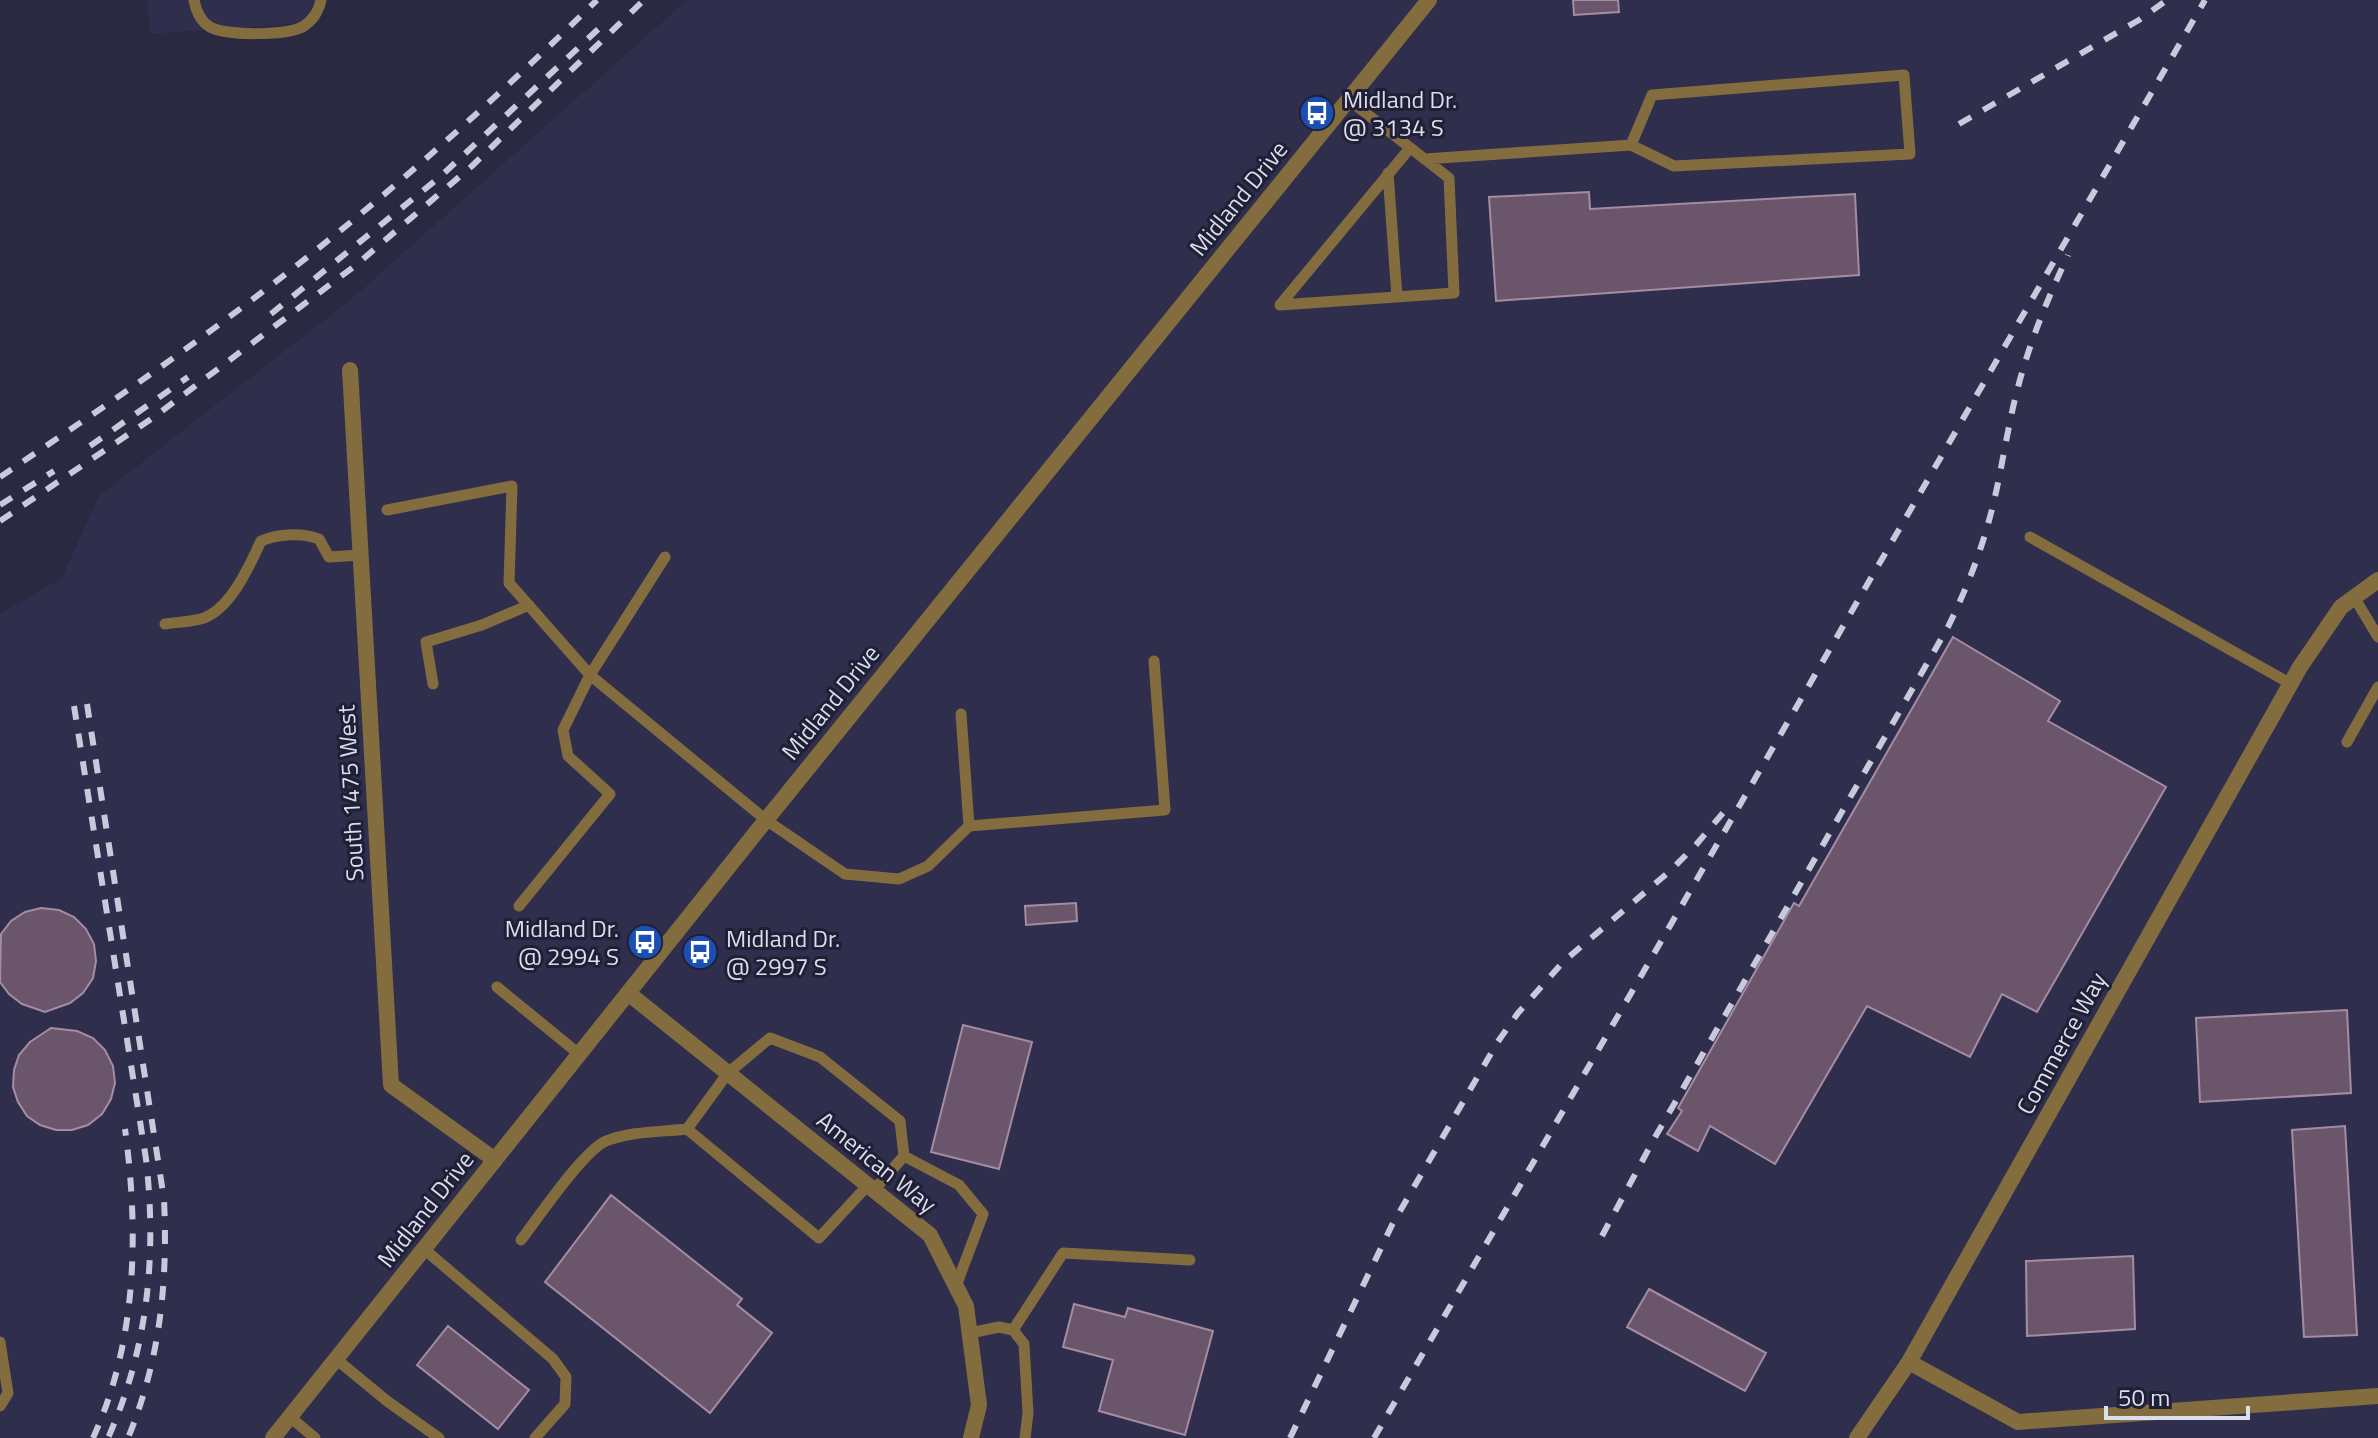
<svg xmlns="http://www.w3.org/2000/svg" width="2378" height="1438" viewBox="0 0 2378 1438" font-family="'Titillium Web',sans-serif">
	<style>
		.built { fill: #2f2e4d }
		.building { fill: #6b556a; stroke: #a58ca3; stroke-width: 2 }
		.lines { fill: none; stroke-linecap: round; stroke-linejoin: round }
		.service { stroke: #836c3e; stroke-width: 11 }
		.minor { stroke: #836c3e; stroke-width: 16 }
		.tertiary { stroke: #836c3e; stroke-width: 16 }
		.rail { stroke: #c8c9da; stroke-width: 6; stroke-dasharray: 14 14; stroke-linecap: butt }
		.labels { text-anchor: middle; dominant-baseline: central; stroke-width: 6; stroke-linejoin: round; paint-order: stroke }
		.poi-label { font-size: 24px; fill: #dcdded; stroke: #1f1f36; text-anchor: start }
		.street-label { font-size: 24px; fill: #dcdded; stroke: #1f1f36 }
	</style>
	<rect width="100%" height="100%" fill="#292941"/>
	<!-- built -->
	<path class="built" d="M148,0H319L320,22L149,34Z
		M687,0H2378V1438H0V614L62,578L99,496L355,296Z"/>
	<!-- building -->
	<path class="building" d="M1573,0H1618L1619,12L1574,15Z
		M1589,192L1590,209L1855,194L1859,275L1496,301L1489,197Z
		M1953,637L2060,701L2048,721L2166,787L2037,1012L2002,994L1970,1057L1867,1006L1775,1164L1710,1126L1698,1151L1667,1134L1682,1111L1678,1108L1794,903L1799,906Z
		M1076,903L1077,921L1026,925L1025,906Z
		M41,908L59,910L74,917L86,929L94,944L96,961L93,978L83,993L70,1003L45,1012L22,1004L9,994L0,982L1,934L11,921L25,912Z
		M2347,1010L2351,1093L2200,1102L2196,1018Z
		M963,1025L1032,1042L999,1169L931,1152Z
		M51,1028L77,1031L93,1038L105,1050L113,1066L115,1083L111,1099L102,1114L88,1125L72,1130H56L40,1125L27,1116L18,1102L13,1087L14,1070L19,1055L30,1042Z
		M2345,1126L2357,1335L2304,1337L2292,1130Z
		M611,1195L742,1299L737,1305L772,1333L710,1413L545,1282Z
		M2133,1256L2135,1329L2027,1336L2026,1261Z
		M1649,1289L1766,1353L1745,1391L1627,1327Z
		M1074,1304L1125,1317L1128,1308L1213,1331L1185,1435L1099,1411L1113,1360L1063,1347Z
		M448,1326L529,1390L498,1429L417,1365Z"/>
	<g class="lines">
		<!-- service -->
		<path class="service" d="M194,0C196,11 200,21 210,27C226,36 288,36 304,26C313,20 319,10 321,0
			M1349,100L1449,178L1454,293L1280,305L1410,148
			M1425,159L1631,145L1674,166L1910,154L1904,75L1652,95L1631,145
			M1388,173L1397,297
			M387,510L512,486L509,583L590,675L766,820L845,874L899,879L928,866L969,826L961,714
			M2030,537L2291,684
			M2354,597L2378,637
			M165,624C177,622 192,622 204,618C231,608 250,565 261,541C278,534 302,532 319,539L329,557L360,555
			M433,684L426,642L482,625L529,605
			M2347,742L2378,687
			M969,826L1165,810L1154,661
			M519,906L610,794L568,756L563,730L590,675L665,557
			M497,987L579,1054
			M904,1156L959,1185L983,1214L956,1286
			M868,1185L819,1238L687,1129L728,1073L770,1038L820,1057L900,1121L904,1156L874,1190
			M521,1240C538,1218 583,1151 606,1141C631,1131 661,1132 687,1129
			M424,1249L553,1359L566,1377L565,1404L535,1438
			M1013,1330L1063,1253L1190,1260
			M970,1333L999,1327L1013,1330L1024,1344L1028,1413L1025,1438
			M0,1342L8,1393L0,1406
			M336,1359L387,1401L439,1438
			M290,1417L315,1438"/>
		<!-- minor -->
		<path class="minor" d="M350,370L391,1085L495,1160
			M628,993L930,1235L966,1306L979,1405L971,1438
			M1909,1362L2018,1422L2378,1396
			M1857,1438L1909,1362L2300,667L2341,607L2378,580"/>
		<!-- tertiary -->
		<path class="tertiary" d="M273,1438L766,820L1429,0"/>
		<!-- rail -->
		<path class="rail" d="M1959,124L2139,20L2167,0
			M271,314L441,176L608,20
			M90,446L188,377
			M0,477C77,425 155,373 229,317C359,221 482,113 597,0
			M0,505L54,471
			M0,521L154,417L356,265L472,166L644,0
			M87,704L164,1199C168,1283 160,1360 128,1438
			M74,706L146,1159C157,1255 148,1349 108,1438
			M1602,1236L1654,1139L1948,627C1964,594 1978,560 1988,524C2001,479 2006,432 2018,387C2030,341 2048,298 2068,255
			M93,1438C137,1342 139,1232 125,1129
			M1290,1438L1392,1225L1497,1043L1518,1013L1563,962L1670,871L1695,846L1728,807
			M1374,1438L2205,0"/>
	</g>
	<!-- icons -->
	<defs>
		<symbol id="bus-disc" viewBox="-11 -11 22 22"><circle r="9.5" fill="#1a4fb4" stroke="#1f1f36"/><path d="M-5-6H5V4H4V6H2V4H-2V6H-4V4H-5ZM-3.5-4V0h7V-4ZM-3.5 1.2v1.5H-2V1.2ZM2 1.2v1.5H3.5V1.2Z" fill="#fff"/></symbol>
	</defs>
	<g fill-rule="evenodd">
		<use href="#bus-disc" x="1297" y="93" width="40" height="40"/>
		<use href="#bus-disc" x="625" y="922" width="40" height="40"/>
		<use href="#bus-disc" x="680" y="932" width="40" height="40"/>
	</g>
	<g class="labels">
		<!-- poi labels -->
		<g class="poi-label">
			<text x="1343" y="99">Midland Dr.<tspan x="1343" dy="28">@ 3134 S</tspan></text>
			<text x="619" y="928" text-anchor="end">Midland Dr.<tspan x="619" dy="28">@ 2994 S</tspan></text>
			<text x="726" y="938">Midland Dr.<tspan x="726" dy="28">@ 2997 S</tspan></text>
		</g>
		<!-- street labels -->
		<g class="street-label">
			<text transform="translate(1238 198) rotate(-51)">Midland Drive</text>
			<text transform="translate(830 702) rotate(-51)">Midland Drive</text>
			<text transform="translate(350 793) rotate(-93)">South 1475 West</text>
			<text transform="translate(2061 1043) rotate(-61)">Commerce Way</text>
			<text transform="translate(877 1162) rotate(39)">American Way</text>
			<text transform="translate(425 1209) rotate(-52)">Midland Drive</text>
		</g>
	</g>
	<!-- scale -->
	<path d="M2106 1406v12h142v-12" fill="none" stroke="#dcdded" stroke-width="4"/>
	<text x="2118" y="1406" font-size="24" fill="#dcdded" stroke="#1f1f36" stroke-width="6" paint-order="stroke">50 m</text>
</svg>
